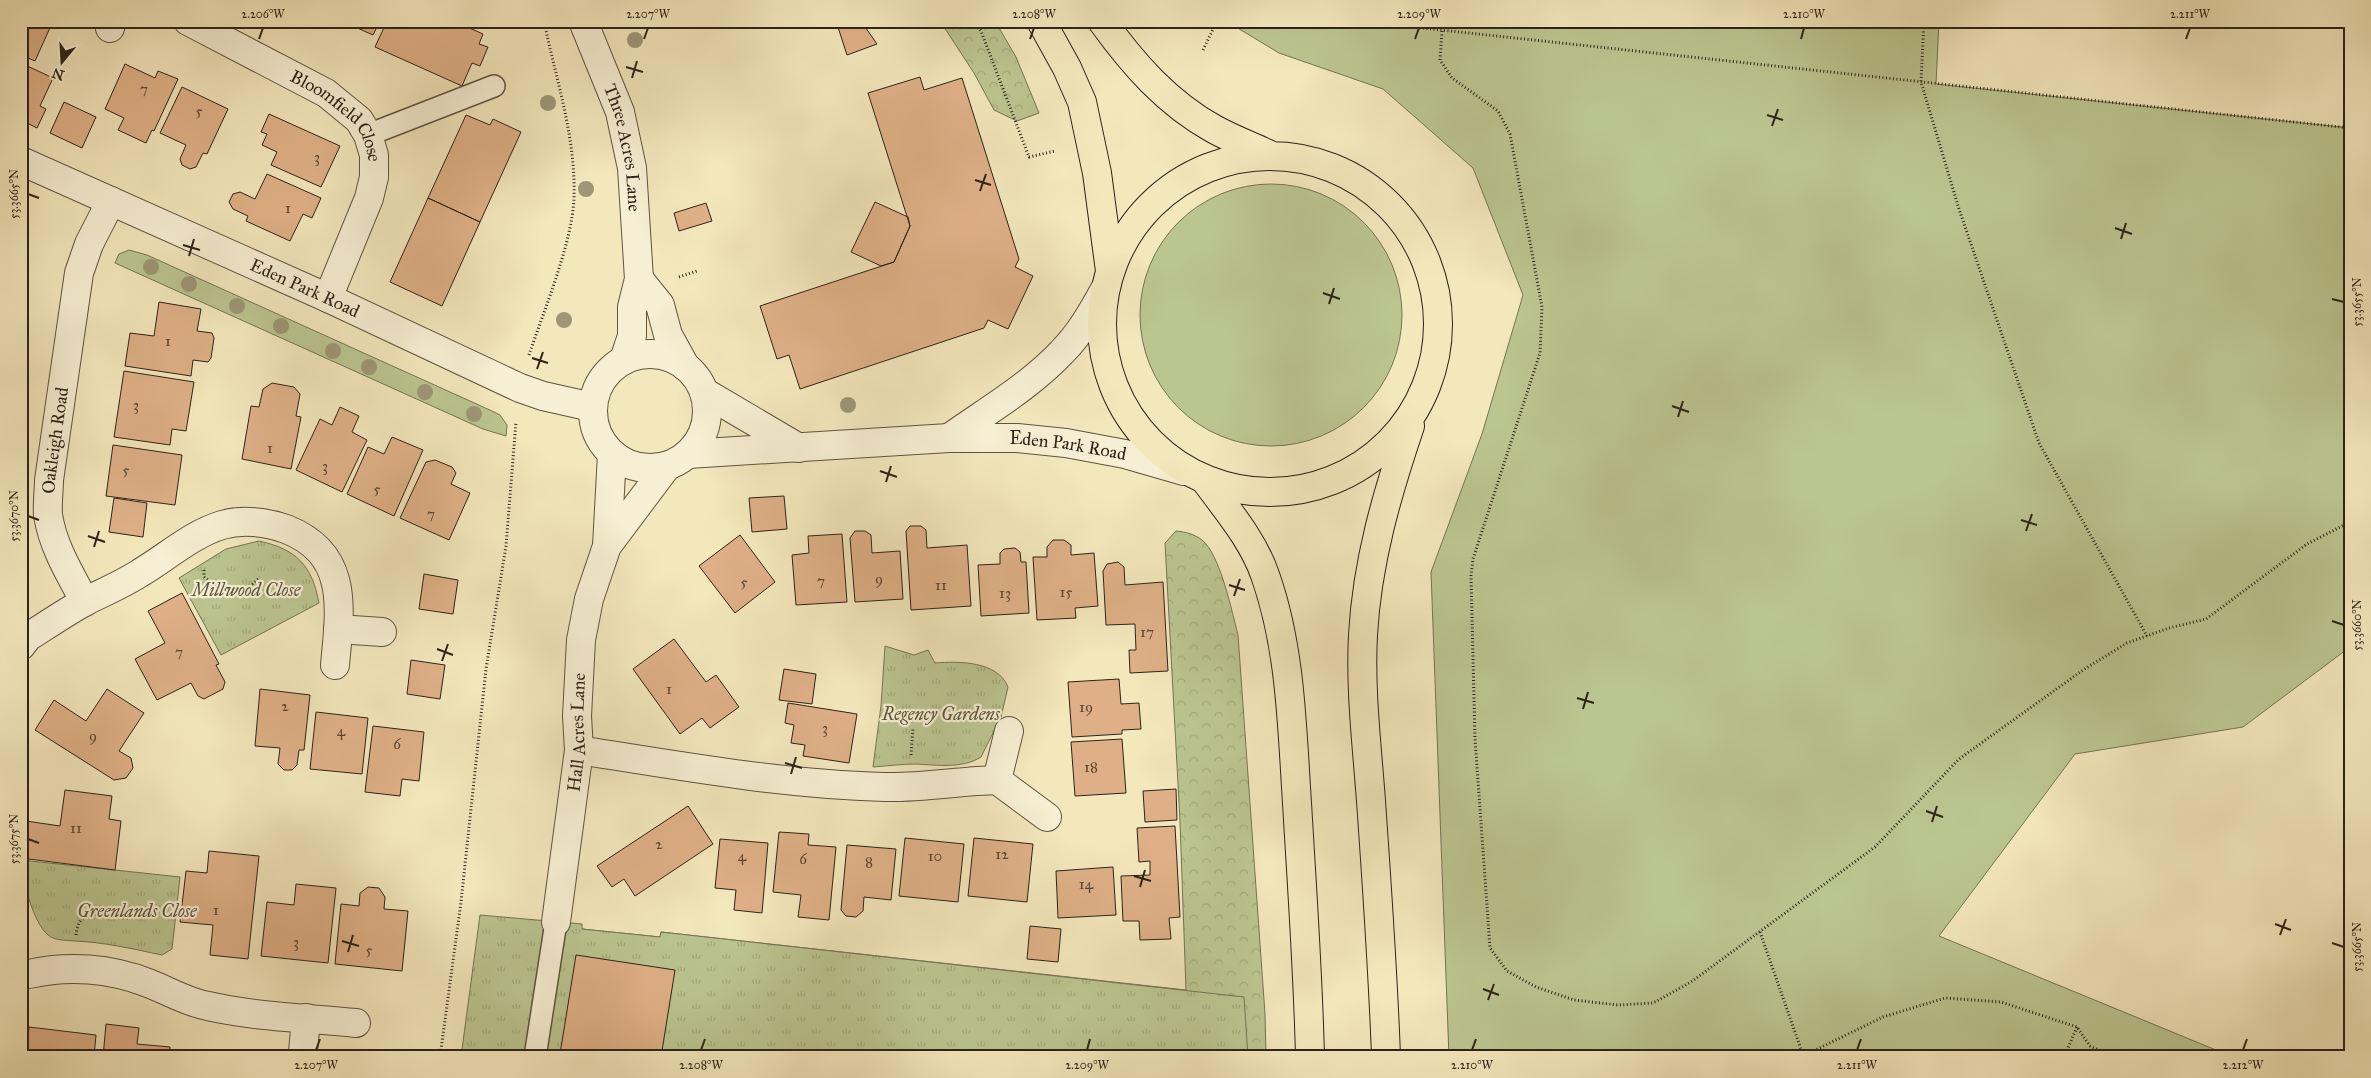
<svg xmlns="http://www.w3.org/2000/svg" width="2371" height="1078" viewBox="0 0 2371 1078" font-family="'IM FELL Great Primer',serif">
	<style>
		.grass { fill: #bbc590; stroke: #747454 }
		.forest { fill: url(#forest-crowns); stroke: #747454 }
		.park { fill: url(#park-tufts); stroke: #747454 }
		.building { fill: #dfb087; stroke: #2d2318 }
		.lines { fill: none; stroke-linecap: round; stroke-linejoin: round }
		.service-casing { stroke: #5e5441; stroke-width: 24 }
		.minor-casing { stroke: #5e5441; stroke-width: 30 }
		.trunk-casing { stroke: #2d2318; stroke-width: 30 }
		.path { stroke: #2d2318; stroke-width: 3; stroke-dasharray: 1 2.5; stroke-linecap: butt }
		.service { stroke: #f7efd3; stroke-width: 21 }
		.minor { stroke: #f7efd3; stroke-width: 28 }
		.trunk { stroke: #f3e7bc; stroke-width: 28 }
		.tree { fill: #9e9676 }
		.ticks { fill: none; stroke: #2d2318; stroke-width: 2 }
		.labels { text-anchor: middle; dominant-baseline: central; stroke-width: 4.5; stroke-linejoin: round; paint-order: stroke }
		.number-label { font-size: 15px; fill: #5a4634 }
		.street-label { font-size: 18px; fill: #2d2318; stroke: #f7efd3 }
		.park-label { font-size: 18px; font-style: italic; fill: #58543c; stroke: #f7efd3 }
		.neatline { fill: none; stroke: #2d2318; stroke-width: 2 }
		.ticks-label { font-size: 12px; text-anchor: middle; fill: #2d2318 }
	</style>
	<defs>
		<pattern id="forest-crowns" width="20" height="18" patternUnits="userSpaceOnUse" patternTransform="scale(1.25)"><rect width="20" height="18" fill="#bbc590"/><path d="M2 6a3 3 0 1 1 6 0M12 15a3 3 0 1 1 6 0" fill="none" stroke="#a1a97b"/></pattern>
		<pattern id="park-tufts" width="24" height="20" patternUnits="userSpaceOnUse" patternTransform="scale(1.25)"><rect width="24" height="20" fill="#bbc590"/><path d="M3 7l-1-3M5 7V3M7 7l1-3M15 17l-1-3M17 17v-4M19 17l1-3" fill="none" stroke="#a1a97b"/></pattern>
	</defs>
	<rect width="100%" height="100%" fill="#f3e7bc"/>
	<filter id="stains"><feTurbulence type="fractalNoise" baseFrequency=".004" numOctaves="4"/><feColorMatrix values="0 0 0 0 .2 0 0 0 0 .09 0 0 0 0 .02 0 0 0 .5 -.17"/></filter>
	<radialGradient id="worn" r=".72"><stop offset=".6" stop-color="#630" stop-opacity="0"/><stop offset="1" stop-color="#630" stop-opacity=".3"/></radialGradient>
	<!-- grass -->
	<path class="grass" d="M1226,21H1939L1936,84L2350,128V647L2243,727L2075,754L1939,936L2233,1057H1449L1431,572L1482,434L1523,295L1473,168L1383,89L1279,53Z
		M1140 315a131 131 0 1 1 262 0a131 131 0 1 1-262 0Z
		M129,250L147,255L492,411L500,415L507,425L506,436L483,429L115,263L119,254Z"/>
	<!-- forest -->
	<path class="forest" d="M940,21H995L1016,57L1039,113L1017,121L994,110L974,73Z
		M1176,531C1186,532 1194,534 1202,540C1220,554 1232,612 1238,635L1265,1014L1266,1057H1225L582,929L660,937L661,932L1186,990L1180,821L1165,543Z"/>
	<!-- park -->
	<path class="park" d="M259,541C296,549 312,565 319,603L221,655L179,578L226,549Z
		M885,646L914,655L928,650L935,663C958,661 998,661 1008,687L1001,717L981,757C962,769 937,765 916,764C902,764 887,766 873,767L881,706Z
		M21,860L180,877L172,949L162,955C133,949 104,942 74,941C66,940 55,941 48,935C34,924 21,878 21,860Z
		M480,915L582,924V929L660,937L661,932L1244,997L1248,1057H461Z"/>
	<!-- building -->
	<path class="building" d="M21,21H53L35,61L21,55Z
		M348,21H380L373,35L346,23Z
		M387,21H454L483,34L479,44L488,47L480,66L472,63L462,86L375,47Z
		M836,21H861L877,44L847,55Z
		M21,63L53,78L40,106L46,109L37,128L21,120Z
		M125,64L155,78L158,71L178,79L154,131L152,130L146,143L118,130L124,118L105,109Z
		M920,77L924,90L962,78L1019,259L1015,267L1033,276L1008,329L988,320L984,328L800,389L789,355L777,359L760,306L894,262L910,226L868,93Z
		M182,87L228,109L207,154L203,153L196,167L190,169L182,165L180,159L186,145L160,133Z
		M64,102L96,117L82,148L50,133Z
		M269,114L340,146L321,187L271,165L277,152L262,145L267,134L261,132Z
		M466,115L490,125L493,119L521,132L480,222L428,198Z
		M267,174L321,198L312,218L303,214L290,241L246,221L248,216L233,209L229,202L233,194L240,192L255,199Z
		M428,198L480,222L442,306L390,282Z
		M875,202L908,217L910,226L894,262L881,266L851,252Z
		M706,203L712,221L679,231L674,213Z
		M159,302L201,309L197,331L212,333L214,338L211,358L208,362L193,360L191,376L125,366L130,333L154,336Z
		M124,371L194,382L186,431L172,429L170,445L114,437Z
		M272,383L294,387L300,394L296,416L301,417L291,469L242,459L251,406L259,407L263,389Z
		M340,407L359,416L352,432L367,440L342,492L296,470L320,419L332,425Z
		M392,437L423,450L394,516L347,494L368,447L384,454Z
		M113,445L182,455L175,505L106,496Z
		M435,460L452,467L456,473L451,484L470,493L449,540L400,518L426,462Z
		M784,496L787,529L752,532L749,498Z
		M114,498L147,503L143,537L109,532Z
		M910,526H921L926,530L927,548L967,545L971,606L911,610L906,531Z
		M855,531H865L871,535L872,553L900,551L903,599L855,602L850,538Z
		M842,534L847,602L796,605L792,555L809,553L808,536Z
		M740,535L775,582L735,613L699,566Z
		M1053,540H1064L1071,545V555L1094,553L1098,606L1075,608L1076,618L1037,620L1033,557H1047V547Z
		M1015,548L1020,552L1021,562H1026L1029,613L981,616L978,565L1000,564V553L1004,549Z
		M1118,562L1124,567L1125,585L1163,582L1168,671L1130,673L1129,650H1136L1135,624L1106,625L1103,571L1107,564Z
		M424,574L458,580L453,614L419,609Z
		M182,593L219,664L216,665L225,682L223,689L204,699L198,696L191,683L157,700L135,659L165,643L148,611Z
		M674,639L706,682L716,675L739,707L710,728L702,718L680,734L633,669Z
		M411,660L445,665L440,699L407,694Z
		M784,669L816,674L812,704L779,700Z
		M1119,679L1121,704L1139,703L1141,729L1122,730V734L1072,737L1068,682Z
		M107,689L144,713L119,751L131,758L133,768L126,778L114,780L35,730L54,700L86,721Z
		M260,689L310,695L304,750H299L297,765L292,770H284L278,764L280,748L255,746Z
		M788,703L857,714L849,763L803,756L805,745L791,743L794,725L785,723Z
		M316,712L368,718L362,774L310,769Z
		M373,726L424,732L419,781L402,779L400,796L365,792Z
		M1122,739L1126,793L1075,796L1071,742Z
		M1176,789L1177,820L1145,822L1143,791Z
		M65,790L112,796L109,819L121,821L115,870L21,858L26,821L60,826Z
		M688,806L713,844L635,896L624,879L612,887L597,866Z
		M1175,826L1180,917L1169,918L1171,939L1140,940L1139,921H1123L1121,876L1150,875V861L1139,862L1137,828Z
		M779,832L809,834L808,845L836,847L829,920L798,917L801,895L773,892Z
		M905,838L964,844L958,902L899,896Z
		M974,838L1033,844L1027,902L968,896Z
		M720,839L768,843L762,913L734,910L736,890L715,888Z
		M847,845L896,849L891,900L864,897L863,911L856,917L846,916L841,910Z
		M209,851L259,856L248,959L210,955L213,925L180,922L186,871L207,873Z
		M1113,867L1116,915L1058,918L1056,871Z
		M296,884L336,888L328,963L261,956L267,902L294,905Z
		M368,887L379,888L385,897L384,909L408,911L402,971L335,964L341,904L359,906L360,893Z
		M1030,926L1061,929L1058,962L1027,959Z
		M576,955L675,970L661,1057L615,1051L614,1057L560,1054Z
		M106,1024L139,1028L137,1044L170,1047L169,1057H103Z
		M29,1027L96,1035L94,1057H26Z"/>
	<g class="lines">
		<defs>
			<path id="service" d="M368,135L494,86
				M535,1057L556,922"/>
			<g id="minor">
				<path id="s1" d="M188,21L326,93L359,120L368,135L374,155V177L369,198L328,298"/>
				<path id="s2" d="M583,21L620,112L632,168L639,279L632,307V336L624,360"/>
				<path d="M110,28L112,21"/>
				<path id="s3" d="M21,161L328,298L520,388L543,396L592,407"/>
				<path d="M639,279L660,305L668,335L685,366"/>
				<circle cx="650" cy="411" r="57"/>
				<path d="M704,392L799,448"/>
				<path d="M949,438C987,411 1030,386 1062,352C1080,334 1093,311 1105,289"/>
				<path id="s4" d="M688,454L949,438H1017L1066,443L1125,454L1184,471"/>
				<path d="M607,546L612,454"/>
				<path id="s5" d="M85,602C70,574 53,547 48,515C47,504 49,491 49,480L79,273L89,244L111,201"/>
				<path d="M338,629L382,632"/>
				<path d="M21,646L28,637C47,625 66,612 86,601C104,592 123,584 140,573C167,557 192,534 222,525C242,519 267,522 286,529C350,554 340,609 335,665"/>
				<path d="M1009,731L997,780L1047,817"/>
				<path d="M579,750C680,766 782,784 884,787C922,788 959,781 997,780"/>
				<path id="s6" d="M556,922L579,750L577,716L581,640L589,599L607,546L667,466"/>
				<path d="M29,974C68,965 110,968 148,983C169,991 186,1002 208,1006C257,1017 307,1018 356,1023"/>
				<path d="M303,1052L306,1018"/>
			</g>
			<path id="trunk" d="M1041,21L1067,68L1082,102L1097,173L1110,271
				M1102,21C1133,64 1167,103 1214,129C1232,139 1251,146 1270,155
				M1102 324a168 168 0 1 1 336 0a168 168 0 1 1-336 0Z
				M1205,480C1227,510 1253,540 1265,575C1291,648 1292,728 1297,803C1302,888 1308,972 1310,1057
				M1386,1057C1383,971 1377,886 1371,801C1367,746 1360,690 1363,635C1367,562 1387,494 1410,426"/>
		</defs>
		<!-- service casing -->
		<use href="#service" class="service-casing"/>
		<!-- minor casing -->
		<use href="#minor" class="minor-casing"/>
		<!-- trunk casing -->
		<use href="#trunk" class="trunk-casing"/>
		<!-- path -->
		<path class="path" d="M974,21L981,31L1029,157L1055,151
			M1357,21L2350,128
			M1924,21L1921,82L1959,209L2039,443L2147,636
			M1442,31L1440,60L1452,78L1498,111L1510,134L1542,307L1540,353L1473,559L1471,576L1475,739L1490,948L1507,971L1536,987L1574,1000L1618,1005L1653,1003L1691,982L1875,847L1959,759L2083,670L2127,643L2169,628L2206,619L2307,544L2350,522
			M1203,50L1217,21
			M679,277L697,271
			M529,355C544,310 572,244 574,198C576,137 556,80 544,21
			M204,570V577C221,592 244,596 260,577
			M911,755L913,728
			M1760,932L1803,1055
			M76,935C79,903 107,918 128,918
			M440,1057L461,902L486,669L506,546L516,422
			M1801,1057L1883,1017L1945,998L2001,1002L2077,1027L2090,1046L2115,1057
			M2064,1057L2077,1027"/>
		<!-- service -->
		<use href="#service" class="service"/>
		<!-- minor -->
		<use href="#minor" class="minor"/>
		<!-- trunk -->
		<use href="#trunk" class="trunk"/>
	</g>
	<!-- trees -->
	<g class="tree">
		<circle cx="635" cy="40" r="8"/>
		<circle cx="548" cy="103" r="8"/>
		<circle cx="586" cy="189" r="8"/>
		<circle cx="151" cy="267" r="8"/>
		<circle cx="189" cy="284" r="8"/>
		<circle cx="237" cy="306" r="8"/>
		<circle cx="564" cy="320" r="8"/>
		<circle cx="281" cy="326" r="8"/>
		<circle cx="333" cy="351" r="8"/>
		<circle cx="369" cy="367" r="8"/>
		<circle cx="425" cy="392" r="8"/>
		<circle cx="848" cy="405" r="8"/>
		<circle cx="474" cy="414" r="8"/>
	</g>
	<!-- ticks -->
	<path class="ticks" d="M259,39L263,28M644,39L648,28M1030,39L1034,28M1415,39L1419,28M1801,39L1804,28M2186,39L2190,28M626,67L643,72M632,78L637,61M1767,115L1783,120M1772,126L1778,109M975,180L991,185M980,191L986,174M28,194L39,198M2115,228L2132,234M2121,239L2126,223M183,245L200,250M189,256L194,239M1323,293L1340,299M2332,299L2344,302M1329,304L1334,288M532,358L548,363M537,369L543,352M1672,406L1689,412M1678,417L1683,401M880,471L897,477M886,482L891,466M28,516L39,520M2021,520L2037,525M2026,531L2032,514M88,536L105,542M94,547L99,531M1229,585L1245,590M1234,596L1240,579M2332,621L2344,625M437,649L453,655M442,661L448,644M1577,698L1594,703M1583,709L1588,692M785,763L802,768M791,774L796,757M1926,811L1943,817M1932,822L1937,806M28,839L39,843M1134,876L1151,881M1140,887L1145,870M2275,924L2291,930M2280,935L2286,919M342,941L359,946M2332,943L2344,947M348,952L353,935M1483,989L1499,995M1488,1000L1494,984M316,1050L320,1039M701,1050L705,1039M1087,1050L1090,1039M1472,1050L1476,1039M1857,1050L1861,1039M2243,1050L2247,1039"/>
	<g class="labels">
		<!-- number labels -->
		<g class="number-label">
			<text x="144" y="89">7</text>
			<text x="199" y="111">5</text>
			<text x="317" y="157">3</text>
			<text x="288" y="208">1</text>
			<text x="168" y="341">1</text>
			<text x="136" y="405">3</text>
			<text x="270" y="448">1</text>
			<text x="325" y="466">3</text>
			<text x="126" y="470">5</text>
			<text x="377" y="489">5</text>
			<text x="431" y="514">7</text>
			<text x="879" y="579">9</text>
			<text x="821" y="581">7</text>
			<text x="744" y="582">5</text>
			<text x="941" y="585">11</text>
			<text x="1066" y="592">15</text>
			<text x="1005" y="593">13</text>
			<text x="1147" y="632">17</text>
			<text x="179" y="652">7</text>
			<text x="669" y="689">1</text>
			<text x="285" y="706">2</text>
			<text x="1086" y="707">19</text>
			<text x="825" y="728">3</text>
			<text x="341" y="731">4</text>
			<text x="93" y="736">9</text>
			<text x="397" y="744">6</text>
			<text x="1091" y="767">18</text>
			<text x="76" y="828">11</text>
			<text x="659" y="844">2</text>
			<text x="1002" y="854">12</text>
			<text x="742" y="856">4</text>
			<text x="935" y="856">10</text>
			<text x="803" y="859">6</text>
			<text x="869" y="862">8</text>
			<text x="1086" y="884">14</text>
			<text x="216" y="910">1</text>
			<text x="296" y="942">3</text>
			<text x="369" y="950">5</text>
		</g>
		<!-- street labels -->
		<g class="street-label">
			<text stroke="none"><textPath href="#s1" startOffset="180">Bloomfield Close</textPath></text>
			<text stroke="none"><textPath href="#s2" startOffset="134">Three Acres Lane</textPath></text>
			<text stroke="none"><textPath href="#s3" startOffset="311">Eden Park Road</textPath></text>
			<text stroke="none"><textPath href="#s5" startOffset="170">Oakleigh Road</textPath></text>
			<text stroke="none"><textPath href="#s4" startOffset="381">Eden Park Road</textPath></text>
			<text stroke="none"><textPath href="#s6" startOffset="191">Hall Acres Lane</textPath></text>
		</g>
		<!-- park labels -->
		<g class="park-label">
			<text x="246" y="590">Millwood Close</text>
			<text x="941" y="714">Regency Gardens</text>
			<text x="137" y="911">Greenlands Close</text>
		</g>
	</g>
	<!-- margin -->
	<rect width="2371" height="1078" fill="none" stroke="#f3e7bc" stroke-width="55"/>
	<!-- north arrow -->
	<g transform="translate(62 62) rotate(198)" stroke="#f7efd3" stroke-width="4" paint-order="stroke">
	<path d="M0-4L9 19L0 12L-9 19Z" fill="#2d2318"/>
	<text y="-8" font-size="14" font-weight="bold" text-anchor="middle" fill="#2d2318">N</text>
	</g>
	<rect x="28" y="28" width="2316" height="1022" class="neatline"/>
	<g class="ticks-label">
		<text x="263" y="18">2.206°W</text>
		<text x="648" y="18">2.207°W</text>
		<text x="1034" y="18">2.208°W</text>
		<text x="1419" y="18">2.209°W</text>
		<text x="1804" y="18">2.210°W</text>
		<text x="2190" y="18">2.211°W</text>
		<text transform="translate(14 194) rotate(-90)" y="4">53.3665°N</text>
		<text transform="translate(2357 302) rotate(-90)" y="4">53.3655°N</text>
		<text transform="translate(14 516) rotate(-90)" y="4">53.3670°N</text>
		<text transform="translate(2357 625) rotate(-90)" y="4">53.3660°N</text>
		<text transform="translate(14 839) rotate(-90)" y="4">53.3675°N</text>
		<text transform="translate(2357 947) rotate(-90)" y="4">53.3665°N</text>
		<text x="316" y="1069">2.207°W</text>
		<text x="701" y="1069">2.208°W</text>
		<text x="1087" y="1069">2.209°W</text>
		<text x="1472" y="1069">2.210°W</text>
		<text x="1857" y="1069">2.211°W</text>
		<text x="2243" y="1069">2.212°W</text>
	</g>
	<rect width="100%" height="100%" filter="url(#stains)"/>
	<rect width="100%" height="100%" fill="url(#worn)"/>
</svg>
